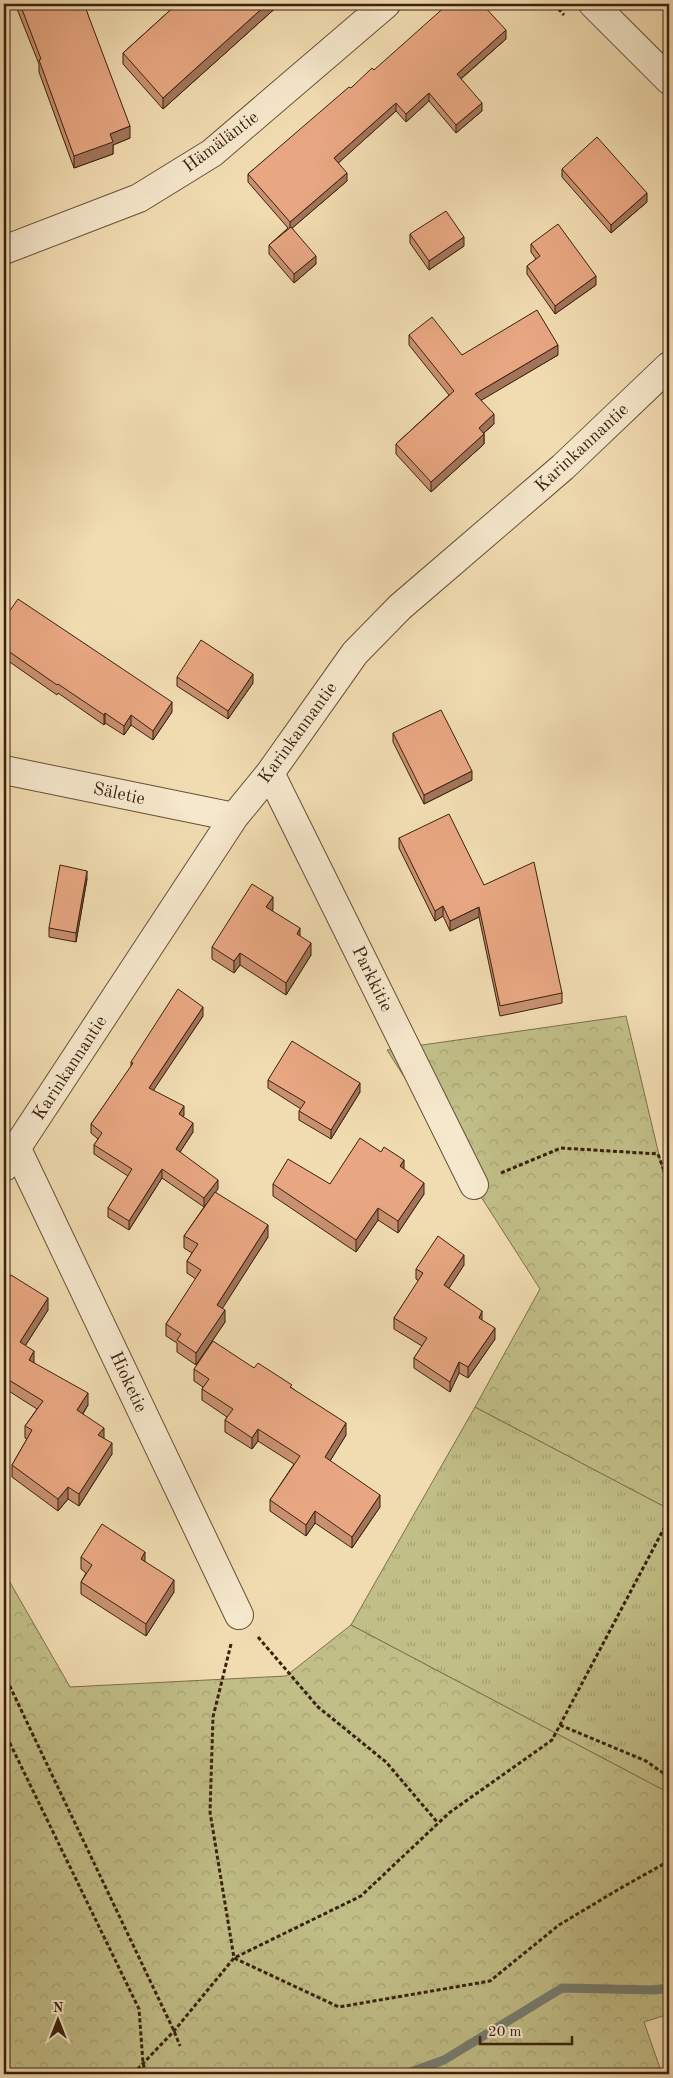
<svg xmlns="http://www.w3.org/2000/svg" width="673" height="2078" viewBox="0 0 673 2078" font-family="'Old Standard TT',serif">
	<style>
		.grass { fill: url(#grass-tufts); stroke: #7e704b }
		.forest { fill: url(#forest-crowns); stroke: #7e704b }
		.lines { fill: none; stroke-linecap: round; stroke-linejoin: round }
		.stream { stroke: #757d71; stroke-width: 9 }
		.minor-casing { stroke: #685038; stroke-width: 30 }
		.path { stroke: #3a210f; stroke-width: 3; stroke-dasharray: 4 2.5; stroke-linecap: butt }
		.minor { stroke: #f6e8cc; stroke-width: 28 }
		.wall { fill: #c89070; stroke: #3a210f }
		.shaded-wall { fill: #a2755b; stroke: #3a210f }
		.building { fill: #e8a782; stroke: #3a210f }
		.labels { text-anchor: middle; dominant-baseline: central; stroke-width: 4; stroke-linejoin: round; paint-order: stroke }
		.street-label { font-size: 18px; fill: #3a210f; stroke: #f6e8cc }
	</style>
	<defs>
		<pattern id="grass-tufts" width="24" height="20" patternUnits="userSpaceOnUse" patternTransform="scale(1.25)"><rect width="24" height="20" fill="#c1be87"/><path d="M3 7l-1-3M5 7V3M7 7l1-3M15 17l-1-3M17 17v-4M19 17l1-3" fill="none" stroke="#a7a373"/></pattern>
		<pattern id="forest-crowns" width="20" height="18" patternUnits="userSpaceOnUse" patternTransform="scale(1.25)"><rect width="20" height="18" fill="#c1be87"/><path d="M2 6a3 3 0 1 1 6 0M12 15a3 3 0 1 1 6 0" fill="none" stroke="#a7a373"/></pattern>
	</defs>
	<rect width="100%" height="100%" fill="#f1dcb1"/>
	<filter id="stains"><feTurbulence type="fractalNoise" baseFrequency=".004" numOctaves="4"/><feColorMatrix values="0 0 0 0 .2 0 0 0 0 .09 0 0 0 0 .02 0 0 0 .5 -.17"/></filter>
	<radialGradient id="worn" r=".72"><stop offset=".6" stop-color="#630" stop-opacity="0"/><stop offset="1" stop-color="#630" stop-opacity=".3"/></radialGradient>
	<!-- grass -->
	<path class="grass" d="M475,1407L669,1509V1793L351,1625Z"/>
	<!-- forest -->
	<path class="forest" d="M626,1016L669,1197V1509L475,1407L540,1289L387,1050Z
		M4,1572L70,1687L286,1676L351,1625L669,1793V2014L644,2022L662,2074H4Z"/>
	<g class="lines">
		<!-- stream -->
		<path class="stream" d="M405,2074L444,2060L562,1988L654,1990L669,1988"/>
		<defs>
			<path id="minor" d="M593,4L669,80
				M4,250L139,198L212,153L386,4
				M4,770L234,817
				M270,773L474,1185
				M17,1149L239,1615
				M4,1167L234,817L270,773L355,653L400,607L563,467L669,366"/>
		</defs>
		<!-- minor casing -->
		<use href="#minor" class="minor-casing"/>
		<!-- path -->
		<path class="path" d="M554,4L564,15
			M501,1173L561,1148L658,1154L669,1184
			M258,1637L318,1707L386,1762L438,1823
			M231,1644L213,1717L210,1812L234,1958L339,2007L490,1981L559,1925L619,1889L669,1861
			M4,1674L174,2031L180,2046
			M560,1725L646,1761L669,1777
			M4,1731L139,2009L143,2063L146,2074
			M133,2074L174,2031L234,1958L361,1896L449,1813L552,1740L669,1519"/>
		<!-- minor -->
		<use href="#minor" class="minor"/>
	</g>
	<!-- wall -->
	<path class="wall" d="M15,4H84L130,138L113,145V154L74,168L39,72V64Z
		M177,4H280L163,109L123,64V53Z
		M506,39L461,79L482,111L456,133L429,101L406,122L396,111L338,163L347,181L292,228L316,264L294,283L269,254V245L288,228L248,182V174L351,88L374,70Z
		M562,169L647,202L611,233L562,177Z
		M410,234L464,246L429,270L410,243Z
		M531,244L596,285L555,314L527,274V266L536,259L531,252Z
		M409,335L462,355H558L481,400L494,424L484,433V444L431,492L396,454V444L449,395L409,345Z
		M4,619L172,712L153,740L131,725L124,735L105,723L104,725L58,693L57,695L4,658Z
		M177,677L253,683L228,719L177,686Z
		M393,733L472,780L424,804L393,742Z
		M399,838L484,885L562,993V1003L500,1016L479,917L450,931L443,916L435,921L399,848Z
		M87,879L76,942L49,937V928Z
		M273,909L272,911L300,936L311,955L286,995L240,965L234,973L212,959V947Z
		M203,1016L153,1090L184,1115L183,1117L193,1132L180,1152L218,1189L215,1192L268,1237L222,1308L225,1322L196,1365L177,1352V1343L166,1336V1324L196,1279L187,1273V1261L192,1253L184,1248V1236L204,1207L162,1178L129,1230L108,1217V1208L128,1176L94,1154V1145L98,1139L91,1133V1124L131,1067V1062Z
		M268,1080L360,1092L331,1139L299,1120V1111L301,1109L268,1088Z
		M404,1169L424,1194L398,1233L378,1220L356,1252L273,1196V1184H330Z
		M464,1265L448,1289L482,1320L495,1339L468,1378L459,1373L450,1392L414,1368V1358L422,1346L394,1329V1318L419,1281L416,1279V1269Z
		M4,1286L48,1310L25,1346L34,1363L88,1405L83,1414L104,1438L112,1454L79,1506L68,1499L58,1511L12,1477V1465L27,1439L25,1438V1426L37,1409L4,1388Z
		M254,1368L292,1388L346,1435L330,1461L380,1507L352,1548L315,1523L306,1536L270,1511V1500L294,1464L258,1441L252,1449L225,1432V1420L227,1417L202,1400V1389L203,1387L194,1381V1369Z
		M81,1557L145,1562L174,1592L146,1636L81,1594V1582L86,1573L81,1569Z"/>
	<!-- shaded-wall -->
	<path class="shaded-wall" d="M267,4H280L163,109V98Z
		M506,30V39L457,82V74Z
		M429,93V101L406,122V114Z
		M396,103V111L334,167V158Z
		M482,103V111L456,133V125Z
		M130,126V138L113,145V154L74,168V156L110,134Z
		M347,173V181L290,230V222Z
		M647,193V202L611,233V225Z
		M464,237V246L429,270V261Z
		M316,256V264L294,283V274Z
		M596,276V285L555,314V306Z
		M558,345V355L475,404V394Z
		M494,414V424L479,437V428Z
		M484,434V444L431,492V482Z
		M253,674V683L228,719V711Z
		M172,702V712L153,740V731Z
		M105,713V723L104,725V715Z
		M131,715V725L124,735V726Z
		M472,771V780L424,804V795Z
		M87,871V879L76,942V933Z
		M273,897V909L266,919V907Z
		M443,906V916L435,921V911Z
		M479,907V917L450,931V921Z
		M300,928V940L297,934Z
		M311,943V955L286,995V983Z
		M9,952V962L4,986V976Z
		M240,953V965L234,973V961Z
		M203,1007V1016L149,1097V1088Z
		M360,1083V1092L331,1139V1130Z
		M184,1106V1115L179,1123V1114Z
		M193,1123V1132L176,1158V1149Z
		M404,1160V1172L400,1166Z
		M162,1169V1178L129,1230V1221Z
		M218,1180V1189L204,1207V1198Z
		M424,1183V1194L398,1233V1221Z
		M378,1208V1220L356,1252V1240Z
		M268,1225V1237L217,1317V1305Z
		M464,1255V1265L444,1296V1285Z
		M48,1298V1310L20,1354V1342Z
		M225,1310V1322L196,1365V1353Z
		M482,1311V1322L479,1318Z
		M495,1328V1339L468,1378V1367Z
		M34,1351V1363L29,1360Z
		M459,1362V1373L450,1392V1382Z
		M88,1393V1405L77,1422V1410Z
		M346,1423V1435L325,1469V1457Z
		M104,1428V1440L98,1435Z
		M258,1429V1441L252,1449V1438Z
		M112,1443V1454L79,1506V1494Z
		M68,1487V1499L58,1511V1499Z
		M380,1495V1507L352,1548V1537Z
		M315,1511V1523L306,1536V1525Z
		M145,1552V1564L141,1559Z
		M174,1580V1592L146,1636V1624Z"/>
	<!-- building -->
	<path class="building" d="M20,4H84L130,126L110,134L113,142L74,156L39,60L41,59Z
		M177,4H267L163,98L123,53Z
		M448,4H482L506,30L457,74L482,103L456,125L429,93L406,114L396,103L334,158L347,173L290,222L248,174L349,87L351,88L372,68L374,70Z
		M597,137L647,193L611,225L562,169Z
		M446,211L464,237L429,261L410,234Z
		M558,224L596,276L555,306L527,266L540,256L531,244Z
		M291,227L316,256L294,274L269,245Z
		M537,310L558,345L475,394L494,414L479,428L484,434L431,482L396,444L454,391L409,335L432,317L462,355Z
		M18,599L172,702L153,731L131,715L124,726L105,713L104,715L58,684L57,685L4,648V619Z
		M201,640L253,674L228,711L177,677Z
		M441,710L472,771L424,795L393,733Z
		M449,814L484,885L534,862L562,993L500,1006L479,907L450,921L443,906L435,911L399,838Z
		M60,865L87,871L76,933L49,928Z
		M252,884L273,897L266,907L300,928L297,934L311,943L286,983L240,953L234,961L212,947Z
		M4,951L9,952L4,976Z
		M178,989L203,1007L149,1088L184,1106L179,1114L193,1123L176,1149L218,1180L204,1198L162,1169L129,1221L108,1208L132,1169L94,1145L102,1133L91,1124L133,1063L131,1062Z
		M292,1041L360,1083L331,1130L299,1111L305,1102L268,1080Z
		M360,1138L381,1152L384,1147L404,1160L400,1166L424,1183L398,1221L378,1208L356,1240L273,1184L288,1159L330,1184Z
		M215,1192L268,1225L217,1305L225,1310L196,1353L177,1340L181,1334L166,1324L201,1270L187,1261L198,1244L184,1236Z
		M438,1236L464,1255L444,1285L482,1311L479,1318L495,1328L468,1367L459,1362L450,1382L414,1358L427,1338L394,1318L423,1273L416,1269Z
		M11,1275L48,1298L20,1342L34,1351L29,1360L88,1393L77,1410L104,1428L98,1435L112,1443L79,1494L68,1487L58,1499L12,1465L32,1430L25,1426L43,1401L4,1377V1286Z
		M213,1341L254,1368L258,1363L292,1385L290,1387L346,1423L325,1457L380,1495L352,1537L315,1511L306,1525L270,1500L300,1456L258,1429L252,1438L225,1420L233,1409L202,1389L209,1379L194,1369Z
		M102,1524L145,1552L141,1559L174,1580L146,1624L81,1582L92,1565L81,1557Z"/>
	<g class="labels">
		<!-- street labels -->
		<g class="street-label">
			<text transform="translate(221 142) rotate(-37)">Hämäläntie</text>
			<text transform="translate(582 448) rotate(-43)">Karinkannantie</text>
			<text transform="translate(298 733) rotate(-54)">Karinkannantie</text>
			<text transform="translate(119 794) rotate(12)">Säletie</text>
			<text transform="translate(372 979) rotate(64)">Parkkitie</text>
			<text transform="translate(70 1068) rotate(-57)">Karinkannantie</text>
			<text transform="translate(128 1382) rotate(65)">Hioketie</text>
		</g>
	</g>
	<!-- margin -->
	<rect width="673" height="2078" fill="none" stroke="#f1dcb1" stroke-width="20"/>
	<rect x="5" y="5" width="663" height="2068" fill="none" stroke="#3a210f" stroke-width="2.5"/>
	<rect x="10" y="10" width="653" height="2058" fill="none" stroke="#3a210f"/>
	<!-- north arrow -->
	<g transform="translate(58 2020)" stroke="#f6e8cc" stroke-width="4" paint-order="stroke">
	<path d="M0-4L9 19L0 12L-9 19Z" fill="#3a210f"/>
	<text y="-8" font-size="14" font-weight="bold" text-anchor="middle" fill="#3a210f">N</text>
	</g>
	<!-- scale -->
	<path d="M480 2036v8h92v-8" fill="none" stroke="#3a210f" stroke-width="2.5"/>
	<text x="488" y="2036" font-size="15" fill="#3a210f" stroke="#f6e8cc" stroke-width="4" paint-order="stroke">20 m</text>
	<rect width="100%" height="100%" filter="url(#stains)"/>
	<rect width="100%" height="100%" fill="url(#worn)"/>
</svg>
